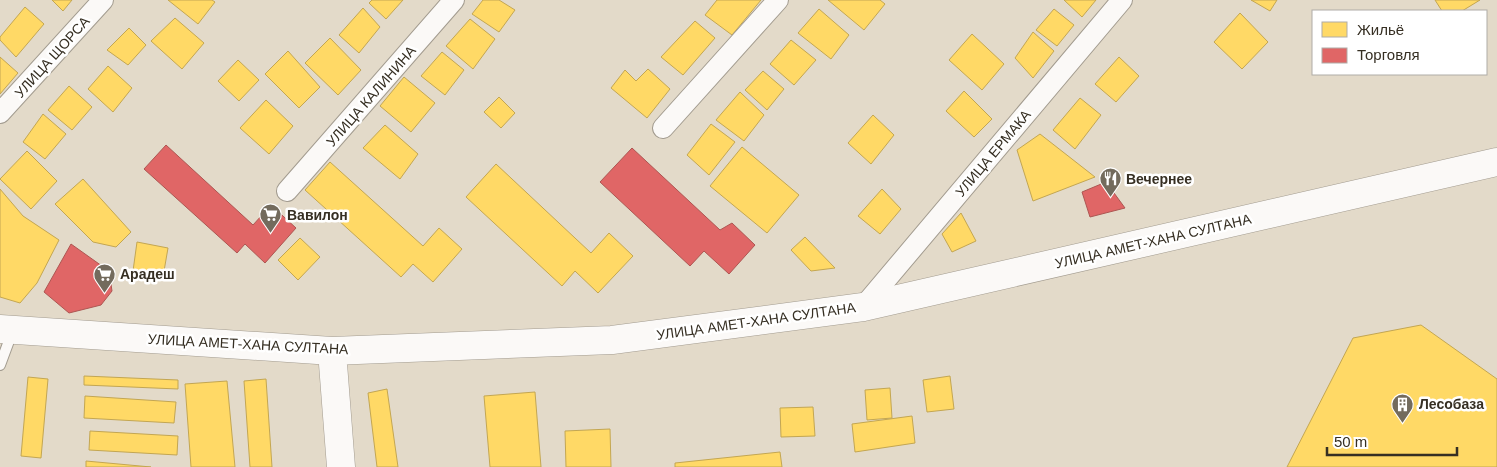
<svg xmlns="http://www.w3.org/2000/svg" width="1497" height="467" viewBox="0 0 1497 467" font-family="Arial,sans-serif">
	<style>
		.homes { fill: #ffd966; stroke: #c3a652 }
		.shops { fill: #e06666; stroke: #ad5652 }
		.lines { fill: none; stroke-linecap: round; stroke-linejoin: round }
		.service-casing { stroke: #a29b8f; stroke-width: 12 }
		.minor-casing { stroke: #a29b8f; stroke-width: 22 }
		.primary-casing { stroke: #a29b8f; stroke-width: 29 }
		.service { stroke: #fbf9f7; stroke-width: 10 }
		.minor { stroke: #fbf9f7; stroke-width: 20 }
		.primary { stroke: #fbf9f7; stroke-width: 28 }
		.labels { text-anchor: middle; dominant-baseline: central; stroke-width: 5; stroke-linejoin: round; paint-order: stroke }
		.street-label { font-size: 14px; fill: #362f23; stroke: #fff }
		.poi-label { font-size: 14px; font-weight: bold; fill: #362f23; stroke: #fff; text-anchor: start }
	</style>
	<rect width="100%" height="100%" fill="#e3dac9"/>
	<!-- homes -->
	<path class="homes" d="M52,0H72L63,11Z
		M168,0H212L215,2L198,24Z
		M372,0H403L386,19L369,3Z
		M483,0H499L515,10L499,32L472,14Z
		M717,0H761L732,35L705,15Z
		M828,0H880L885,4L864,30Z
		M1064,0H1096L1082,17Z
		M1251,0H1277L1270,11Z
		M1435,0H1480L1462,11H1442Z
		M25,7L44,24L16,57L0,40V37Z
		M363,8L380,27L359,53L339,35Z
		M819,9L849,35L831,59L798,33Z
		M1054,9L1074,25L1057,46L1036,30Z
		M1240,13L1268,42L1242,69L1214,42Z
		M175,18L204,43L182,69L151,41Z
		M470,19L495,39L473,69L446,46Z
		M695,21L715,38L683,75L661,57Z
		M129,28L146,45L128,65L107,50Z
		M1033,32L1054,51L1033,78L1015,58Z
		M972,34L1004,64L982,90L949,60Z
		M330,38L361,70L338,95L305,63Z
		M791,40L816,60L794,85L770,64Z
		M288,51L320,87L299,108L265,74Z
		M442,52L464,70L445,95L421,76Z
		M0,57L18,73L0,94Z
		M1119,57L1139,76L1116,102L1095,84Z
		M238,60L259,80L239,101L218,81Z
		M108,66L132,88L113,112L88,89Z
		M648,69L670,89L647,118L611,88L625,70L636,81Z
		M763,71L784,89L767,110L745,90Z
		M404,77L435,103L411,132L380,106Z
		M69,86L92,107L72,130L48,110Z
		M964,91L992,119L974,137L946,111Z
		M740,92L764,115L744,141L716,120Z
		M499,97L515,113L501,128L484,112Z
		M1080,98L1101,115L1075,149L1053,130Z
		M266,100L293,126L269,154L240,128Z
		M43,114L66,134L45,159L23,142Z
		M873,115L894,135L871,164L848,143Z
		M711,124L735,142L709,175L687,155Z
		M385,125L418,154L400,179L363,148Z
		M1040,134L1095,177L1033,201L1017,150Z
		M742,147L799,195L767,233L710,186Z
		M27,151L57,181L31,209L0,179Z
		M330,162L423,246L439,228L462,249L433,282L413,264L401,277L305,190Z
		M496,164L591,253L609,233L633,256L598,293L575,271L562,286L466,197Z
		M83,179L131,232L116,247L93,242L55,204Z
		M0,189L23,216L59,240L37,283L20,303L0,297Z
		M882,189L901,209L880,234L858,216Z
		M961,213L976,241L952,252L942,234Z
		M805,237L835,268L811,271L791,250Z
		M300,238L320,257L298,280L278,260Z
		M137,242L168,248L163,277L133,271Z
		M1421,325L1497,379V467H1287L1353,338Z
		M84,376L178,380V389L84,385Z
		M950,376L954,409L927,412L923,380Z
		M28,377L48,379L41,458L21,456Z
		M266,379L272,467H250L244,381Z
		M227,381L235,467H191L185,384Z
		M890,388L892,418L867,420L865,390Z
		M387,389L398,467H377L368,393Z
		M535,392L541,467H490L484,396Z
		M85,396L176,402L174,423L84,418Z
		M813,407L815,436L781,437L780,408Z
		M912,416L915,443L855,452L852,424Z
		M610,429L611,467H566L565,431Z
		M90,431L178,436L177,455L89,450Z
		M780,452L782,467H675V463Z
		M86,461L151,467H86Z"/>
	<!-- shops -->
	<path class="shops" d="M166,145L253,225L271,205L296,228L265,263L245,244L237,253L144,169Z
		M632,148L720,230L732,223L755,245L729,274L704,251L690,266L600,182Z
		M1106,182L1125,208L1090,217L1082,192Z
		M71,244L109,271L112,291L101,305L69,313L44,292Z"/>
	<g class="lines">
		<defs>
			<path id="service" d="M0,365L13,330"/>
			<path id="minor" d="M0,113L103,0
				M663,128L778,0
				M287,191L454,0
				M863,307L1122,0"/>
			<path id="primary" d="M0,329L332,351L612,340L863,307L1497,162
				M332,351L341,467"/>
		</defs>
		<!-- service casing -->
		<use href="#service" class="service-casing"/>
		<!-- minor casing -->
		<use href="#minor" class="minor-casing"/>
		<!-- primary casing -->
		<use href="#primary" class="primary-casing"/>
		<!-- service -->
		<use href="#service" class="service"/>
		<!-- minor -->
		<use href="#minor" class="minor"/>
		<!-- primary -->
		<use href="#primary" class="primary"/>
	</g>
	<!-- icons -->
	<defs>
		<symbol id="restaurant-pin" viewBox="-11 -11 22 30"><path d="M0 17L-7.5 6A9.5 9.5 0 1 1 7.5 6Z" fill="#736b5d" stroke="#fff"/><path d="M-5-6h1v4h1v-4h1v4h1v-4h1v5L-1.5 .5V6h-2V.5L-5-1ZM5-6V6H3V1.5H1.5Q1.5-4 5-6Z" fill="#fff"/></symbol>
		<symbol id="supermarket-pin" viewBox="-11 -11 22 30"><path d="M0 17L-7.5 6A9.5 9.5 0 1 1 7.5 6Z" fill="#736b5d" stroke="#fff"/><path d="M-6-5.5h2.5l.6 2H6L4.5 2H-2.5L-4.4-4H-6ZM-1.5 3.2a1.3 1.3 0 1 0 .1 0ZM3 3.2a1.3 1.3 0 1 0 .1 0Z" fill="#fff"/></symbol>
		<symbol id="building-pin" viewBox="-11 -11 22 30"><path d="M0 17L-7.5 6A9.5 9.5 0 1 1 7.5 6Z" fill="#736b5d" stroke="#fff"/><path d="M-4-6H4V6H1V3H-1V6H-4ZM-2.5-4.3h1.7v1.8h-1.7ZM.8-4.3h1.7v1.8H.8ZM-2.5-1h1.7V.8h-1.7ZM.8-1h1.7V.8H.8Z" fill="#fff"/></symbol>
	</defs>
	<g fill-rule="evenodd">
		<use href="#restaurant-pin" x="1098" y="166" width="25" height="34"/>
		<use href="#supermarket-pin" x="258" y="202" width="25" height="34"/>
		<use href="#supermarket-pin" x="92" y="262" width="25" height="34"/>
		<use href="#building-pin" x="1390" y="392" width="25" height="34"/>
	</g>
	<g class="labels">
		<!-- street labels -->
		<g class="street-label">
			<text transform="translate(52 57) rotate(-48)">УЛИЦА ЩОРСА</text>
			<text transform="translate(371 96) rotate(-49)">УЛИЦА КАЛИНИНА</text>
			<text transform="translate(993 153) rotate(-50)">УЛИЦА ЕРМАКА</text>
			<text transform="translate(1153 241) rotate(-13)">УЛИЦА АМЕТ-ХАНА СУЛТАНА</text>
			<text transform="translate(756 321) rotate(-8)">УЛИЦА АМЕТ-ХАНА СУЛТАНА</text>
			<text transform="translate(248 344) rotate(3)">УЛИЦА АМЕТ-ХАНА СУЛТАНА</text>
		</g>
		<!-- poi labels -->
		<g class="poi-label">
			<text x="1126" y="179">Вечернее</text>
			<text x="287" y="215">Вавилон</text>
			<text x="120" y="274">Арадеш</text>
			<text x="1419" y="404">Лесобаза</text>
		</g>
	</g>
	<!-- legend -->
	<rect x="1312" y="10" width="175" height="65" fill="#ffffff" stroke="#afaca7"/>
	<rect x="1322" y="22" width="25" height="15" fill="#ffd966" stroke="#afaca7"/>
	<text x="1357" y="35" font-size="15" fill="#362f23">Жильё</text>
	<rect x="1322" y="48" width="25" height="15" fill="#e06666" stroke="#afaca7"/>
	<text x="1357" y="60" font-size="15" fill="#362f23">Торговля</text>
	<!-- scale -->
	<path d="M1327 447v8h130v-8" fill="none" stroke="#362f23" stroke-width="2.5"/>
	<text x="1334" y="447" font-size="15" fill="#362f23" stroke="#ffffff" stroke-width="4" paint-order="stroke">50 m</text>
</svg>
